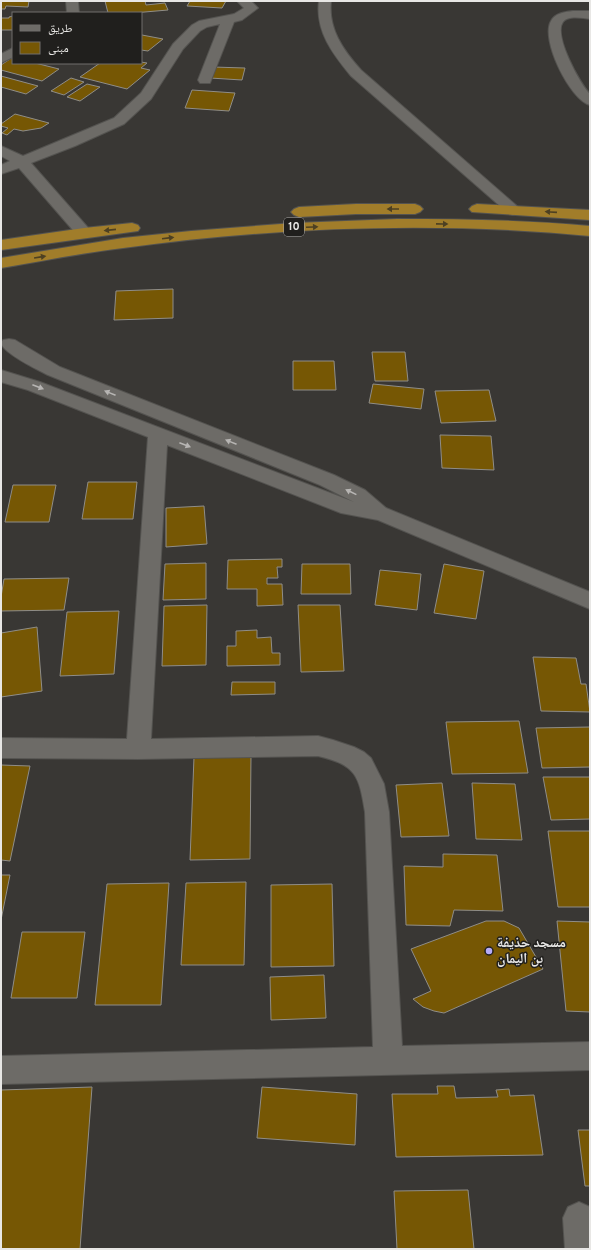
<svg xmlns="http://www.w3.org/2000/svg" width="591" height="1250" viewBox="0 0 591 1250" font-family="Overpass,'Noto Naskh Arabic',sans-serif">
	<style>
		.building { fill: #765704; stroke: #8f8d88 }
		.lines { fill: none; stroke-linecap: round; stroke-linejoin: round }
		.minor-casing { stroke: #545350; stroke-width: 2 }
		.highway-casing { stroke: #545350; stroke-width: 2 }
		.minor { fill: #6d6b67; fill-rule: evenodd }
		.highway { fill: #a17d2a; fill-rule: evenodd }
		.oneway { fill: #4d4022 }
		.oneway2 { fill: #b7b5b3 }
		.poi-dot { fill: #b6acf8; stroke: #201f1d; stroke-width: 1.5 }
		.labels { text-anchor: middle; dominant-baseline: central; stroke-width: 3; stroke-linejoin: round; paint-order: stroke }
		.shield { fill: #201f1d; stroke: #acaba9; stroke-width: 1 }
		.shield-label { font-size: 11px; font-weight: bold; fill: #e8e7e5 }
		.near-poi-label { font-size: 14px; font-weight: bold; fill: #e8e7e5; stroke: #201f1d; text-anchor: start }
	</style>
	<rect width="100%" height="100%" fill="#393734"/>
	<!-- building -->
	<path class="building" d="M1,1H29L28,7L6,6L5,9H1Z
		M105,1H145L146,5L165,3L168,10L133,13H108Z
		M190,1H226L222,8L187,6Z
		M13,16V30H1V18H9V17Z
		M141,35H142L163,39L148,51L141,50Z
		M13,57V63H35L59,69L42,81L1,70V65Z
		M141,62L147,63L141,68L150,70L127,89L80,77L100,63Z
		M213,67L245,68L242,80L210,78Z
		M1,76L38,86L26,94L1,87Z
		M71,78L84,82L64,95L51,91Z
		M87,84L100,87L80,101L67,97Z
		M192,90L235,93L229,111L185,108Z
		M15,114L49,123L41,128L23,131L14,129L7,135L2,133L8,128L1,126V124Z
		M173,289V318L114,320L116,291Z
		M372,352H405L408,381H375Z
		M293,361H334L336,390H293Z
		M373,384L424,389L421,409L369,403Z
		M489,390L496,421L441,423L435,391Z
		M440,435L491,436L494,470L442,468Z
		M88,482H137L133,519H82Z
		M13,485H56L49,522H5Z
		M204,506L207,544L166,547V508Z
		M282,559V567H277L278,578H267V584H282L283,605L257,606V589H227L228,560Z
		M206,563V599L163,600L165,564Z
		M302,564H350L351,594H301Z
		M444,564L484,571L476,619L434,613Z
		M380,570L421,574L417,610L375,605Z
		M69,578L64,610L1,611V597L4,579Z
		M207,605L206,665L162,666L164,606Z
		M298,605H340L344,671L301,672Z
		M119,611L114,674L60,676L67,612Z
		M37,627L42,691L1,697V633Z
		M257,630V638L271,637L272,653H280V665L227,666V646H236V631Z
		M533,657L576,658L581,684H586L590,712L541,711Z
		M232,682H275V694L231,695Z
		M519,721L528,773L452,774L446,722Z
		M590,727V767L542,768L536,728Z
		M251,756L250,859L190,860L194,757Z
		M1,765L30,766L10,861L1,860Z
		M543,777H590V819L551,820Z
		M442,783L449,836L401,837L396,785Z
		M472,783L515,784L522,840L476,839Z
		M548,831H590V907H558Z
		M443,854L497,855L503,911L454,910L450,926L406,925L404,866L443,867Z
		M1,875H10L1,920Z
		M246,882L244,965H181L186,883Z
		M169,883L161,1005H95L107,884Z
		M332,884L334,966L271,967V885Z
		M486,921H504L519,928L543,969L444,1013L434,1011L423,1007L413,999L431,991L411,949Z
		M557,921L590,922V1012L566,1011Z
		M22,932H85L77,998H11Z
		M324,975L326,1018L271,1020L270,977Z
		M437,1086H454L456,1098L498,1097L496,1090L509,1089L510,1096L534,1095L543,1155L396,1157L392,1094H438Z
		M92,1087L80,1249H1V1090Z
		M262,1087L357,1094L355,1145L257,1138Z
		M578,1130H590V1186H585Z
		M468,1190L474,1249H397L394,1191Z"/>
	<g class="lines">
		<defs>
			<path id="minor" d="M66,1H78L79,13H67Z
				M237,1H251L258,8L242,20L234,22L210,83H200L198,80L220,24L207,27L200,31L183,49L151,99L124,124L75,146L31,163L90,230L92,233L90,236L84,238L78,236L19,168L1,174V165L10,161L1,156V146L23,156L114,118L141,93L173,44L192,25L199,21L234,14L244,8Z
				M319,1H331C328,29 343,50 361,70L518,207L521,210L518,213L513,215L508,213L351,76C333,54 315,31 319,1Z
				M573,11H590V19C582,18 568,15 563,22C553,35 580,84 590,94V105C570,100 540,39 551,21C555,13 565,12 573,11Z
				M13,48V57L1,63V54Z
				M9,339L15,340L60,367L334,475L365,490L386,508L590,592V609L378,520L341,513L167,445L151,739L318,736L333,740L354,747L364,752L371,758L384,784L389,812L402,1046L590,1042V1070L1,1084V1056L373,1047L365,812C359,775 356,765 318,756L138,759L1,758V738L127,739L148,437L28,390L1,382V370L40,382L354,502L320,485L48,375C38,370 3,353 1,343L3,340Z
				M579,1202L590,1207V1249H565L563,1218L568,1207Z"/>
			<path id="highway" d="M356,204H415L420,206L423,209L420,212L415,214H356L299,217L294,215L291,212L294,209L299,207Z
				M477,204L590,210V220L472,212L469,209L472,206Z
				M397,219C462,219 526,220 590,226V236C436,221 277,227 123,248C82,253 42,261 1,268V258L123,238L191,231L294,223Z
				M132,223L138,225L140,228L138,231L1,250V240L84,228Z"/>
		</defs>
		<!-- minor casing -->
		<use href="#minor" class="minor-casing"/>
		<!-- highway casing -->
		<use href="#highway" class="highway-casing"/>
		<!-- minor -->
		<use href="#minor" class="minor"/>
		<!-- highway -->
		<use href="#highway" class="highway"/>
	</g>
	<!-- one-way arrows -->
	<defs><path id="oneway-solid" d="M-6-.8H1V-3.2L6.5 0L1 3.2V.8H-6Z"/></defs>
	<g class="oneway">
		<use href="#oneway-solid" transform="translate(393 209) rotate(-180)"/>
		<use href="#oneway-solid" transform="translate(551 212) rotate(-176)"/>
		<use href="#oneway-solid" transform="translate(442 224) rotate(1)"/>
		<use href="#oneway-solid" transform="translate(312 227) rotate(-3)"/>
		<use href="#oneway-solid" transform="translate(110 230) rotate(174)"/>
		<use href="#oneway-solid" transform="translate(168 238) rotate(-7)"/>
		<use href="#oneway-solid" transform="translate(40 257) rotate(-9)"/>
	</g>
	<g class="oneway2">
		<use href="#oneway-solid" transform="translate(38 387) rotate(21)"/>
		<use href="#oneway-solid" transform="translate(110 393) rotate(-158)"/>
		<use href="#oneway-solid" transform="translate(231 442) rotate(-158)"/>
		<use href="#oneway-solid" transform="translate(185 445) rotate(21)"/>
		<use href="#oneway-solid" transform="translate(351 492) rotate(-154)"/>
	</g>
	<!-- markers -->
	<circle class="poi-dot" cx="489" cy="951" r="4"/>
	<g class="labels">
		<!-- shield labels -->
		<rect class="shield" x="284" y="218" width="20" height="18" rx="3"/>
		<g class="shield-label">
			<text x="294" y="227">10</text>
		</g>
		<!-- near-poi labels -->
		<g class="near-poi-label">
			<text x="497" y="943">مسجد حذيفة<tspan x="497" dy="16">بن اليمان</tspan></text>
		</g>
	</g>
	<!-- border -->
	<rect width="591" height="1250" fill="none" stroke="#e8e7e5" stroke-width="4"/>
	<!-- legend -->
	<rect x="12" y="12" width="130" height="52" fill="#201f1d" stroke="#706f6d"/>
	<rect x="20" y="25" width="20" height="6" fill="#6d6b67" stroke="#706f6d"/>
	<text x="48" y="32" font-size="12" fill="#e8e7e5">طريق</text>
	<rect x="20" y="42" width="20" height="12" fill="#765704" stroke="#706f6d"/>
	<text x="48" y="52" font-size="12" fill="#e8e7e5">مبنى</text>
</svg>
